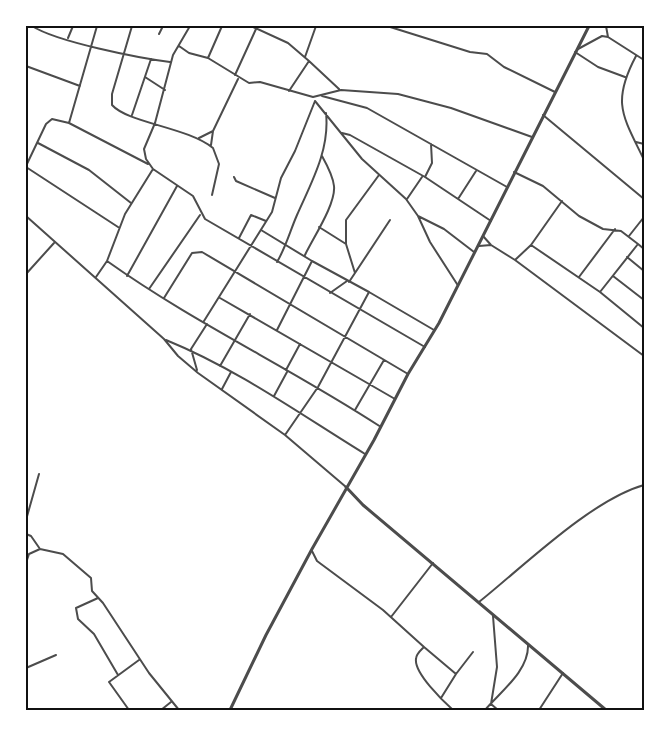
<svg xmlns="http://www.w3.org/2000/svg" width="670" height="736" viewBox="0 0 670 736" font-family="Arial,sans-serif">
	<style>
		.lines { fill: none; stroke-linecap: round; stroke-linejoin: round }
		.minor { stroke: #4c4c4c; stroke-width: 2 }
		.tertiary { stroke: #4c4c4c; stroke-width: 3 }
		.neatline { fill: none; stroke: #111; stroke-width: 2 }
	</style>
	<rect width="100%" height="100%" fill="#fff"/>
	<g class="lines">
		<!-- minor -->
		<path class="minor" d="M32,26C57,42 139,58 170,62
			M132,26L112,94V105C128,123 187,127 213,148L219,164L212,195
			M190,26L173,55L155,123L144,149L146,159L153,169L193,196L205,219L425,347
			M251,26L288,43L309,61L289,91
			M387,26L470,52L487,54L504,67L555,92
			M606,26L608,37L644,60
			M159,34L163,26
			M68,38L73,26
			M179,46L189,53L208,58L249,83L260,82L313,97L341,90L398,94L451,108L532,137
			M578,49L602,36L608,37
			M575,52L598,67L625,77
			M636,56C611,103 623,116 644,160
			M305,57L316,26
			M208,58L222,26
			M309,61L339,89
			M26,66L80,86
			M235,75L256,29
			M145,77L165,90
			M322,96L367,108L507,187
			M315,101L362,159L406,199L418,216L430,242L457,284
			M132,115L151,59
			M543,115L644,199
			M69,123L97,26
			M342,133L350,135L425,177L491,221
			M199,138L213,131
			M636,142L644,144
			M38,143L89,170L131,203
			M211,145L213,131L238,79
			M26,166L46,124L52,119L69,123L148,164
			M26,167L118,227
			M514,172L543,186L579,216L603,229L621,231L638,244
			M234,177L236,181L275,198
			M425,177L432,163L431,144
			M407,199L422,177
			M458,199L476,171
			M26,216L164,339L178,356L198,373L285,435L346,487
			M418,216L444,229L474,252
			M319,227L346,244L355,273L349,282
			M261,230L312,261L277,330
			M483,236L491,245L515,260L531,245L600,292L638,244L644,249
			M629,236L644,217
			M239,238L251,215L266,221
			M346,244V220L379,175
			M531,245L562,201
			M479,246L491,245
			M305,255C313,238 336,204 334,186C333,176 327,165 322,156
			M627,257L644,271
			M515,260L644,356
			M107,261C194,323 291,368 381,427
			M312,261L369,292
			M277,262C286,247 290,231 297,215C311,183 330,150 326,113
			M355,273L390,220
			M26,274L54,243
			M127,276L177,186
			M613,276L644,300
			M96,277L107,261L125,214L153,169
			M579,277L615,229
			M149,289L200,215
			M600,292L644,328
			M330,293L347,281
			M164,298L192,253L202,252L408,374
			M220,298L395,399
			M204,321L272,212L281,178L295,151L315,101
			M166,340C237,369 300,414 365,454
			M220,366L250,314
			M197,370L191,349L207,324
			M286,370L300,344
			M222,389L231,372
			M274,396L287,372
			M355,410L384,360
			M285,435L318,387L369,292L434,330
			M26,451V450
			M26,520L39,474
			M26,534L31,536L40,549L63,554L91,578L92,591L103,603L149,673L179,710
			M312,551L317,561L383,610L424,647C421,650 416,654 416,659C414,673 443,701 453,710
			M26,563L29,554L40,549
			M98,598L76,608L78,619L94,634L118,675
			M479,602C524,566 591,500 644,485
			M26,613V632
			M493,616L497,667L491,704L498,710
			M391,617L433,563
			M424,647L456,674L441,698
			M26,668L56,655
			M456,674L473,652
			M129,710L109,682L139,660
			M161,710L171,702
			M485,710C500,692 529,671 528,645
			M539,710L563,673"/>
		<!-- tertiary -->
		<path class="tertiary" d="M346,487L363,505L606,710
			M230,710L266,635L312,549L374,440L408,374L439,323L589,26"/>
	</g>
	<!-- border -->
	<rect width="670" height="736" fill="none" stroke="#ffffff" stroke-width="54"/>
	<rect x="27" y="27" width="616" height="682" class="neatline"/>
</svg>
